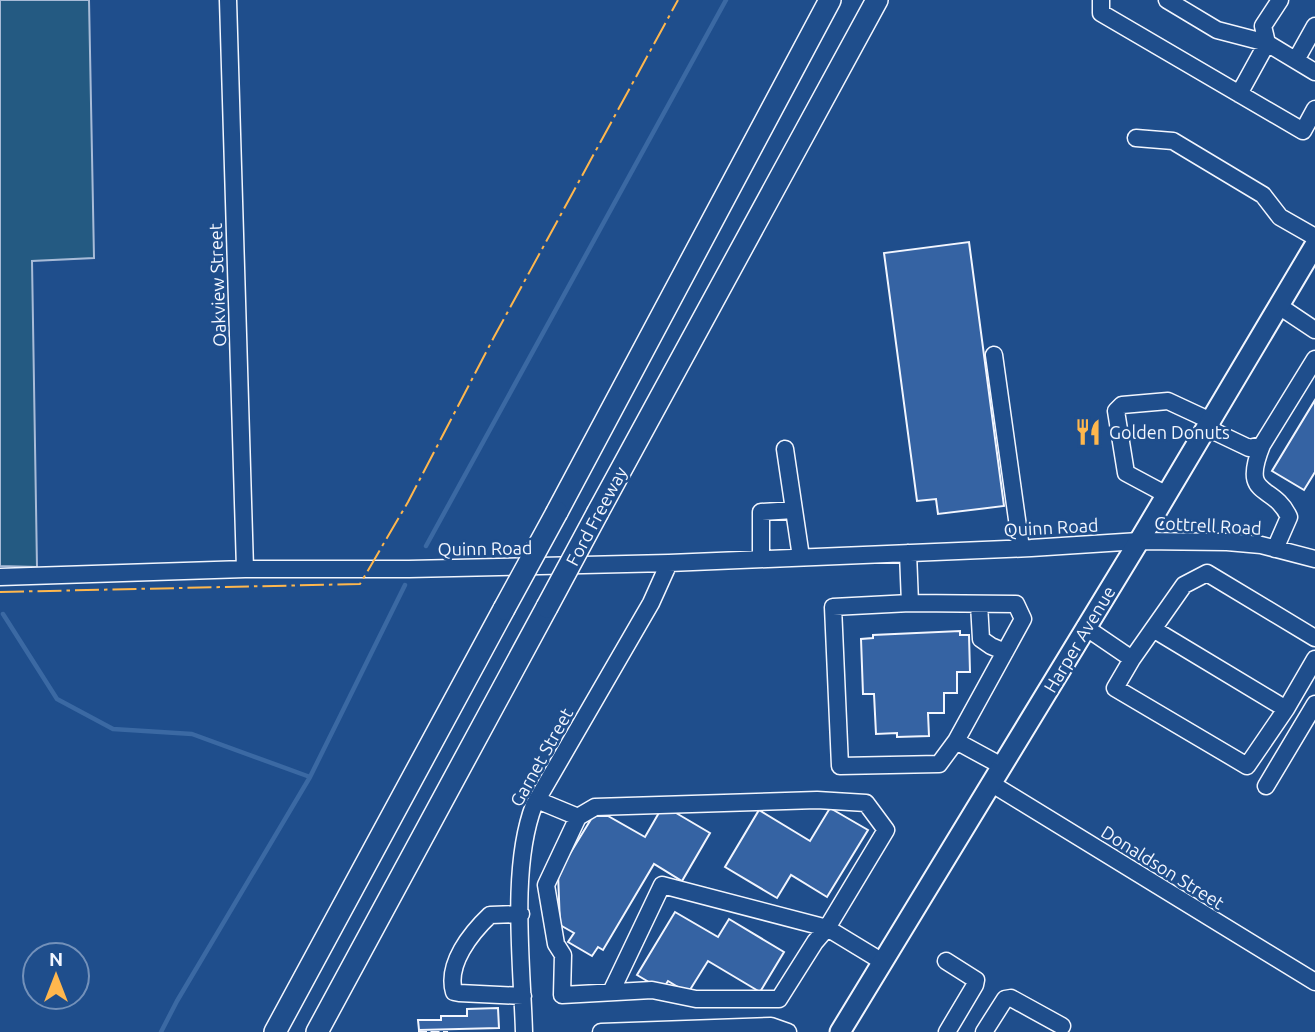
<svg xmlns="http://www.w3.org/2000/svg" width="1315" height="1032" viewBox="0 0 1315 1032" font-family="Ubuntu,sans-serif">
	<style>
		.green { fill: #245a82; stroke: #a8bbd7; stroke-width: 2 }
		.lines { fill: none; stroke-linecap: round; stroke-linejoin: round }
		.stream { stroke: #3b69a3; stroke-width: 4.5 }
		.building { fill: #3563a3; stroke: #f2f6ff; stroke-width: 2 }
		.minor-casing { stroke: #f2f6ff; stroke-width: 19 }
		.major-casing { stroke: #f2f6ff; stroke-width: 23 }
		.highway-casing { stroke: #f2f6ff; stroke-width: 24 }
		.minor { stroke: #1f4e8c; stroke-width: 16 }
		.major { stroke: #1f4e8c; stroke-width: 19 }
		.highway { stroke: #1f4e8c; stroke-width: 21 }
		.highway-bridge-casing { stroke: #f2f6ff; stroke-width: 24; stroke-linecap: butt }
		.highway-bridge { stroke: #1f4e8c; stroke-width: 21 }
		.fence { stroke: #f2f6ff; stroke-width: 2; stroke-dasharray: 9 3.5; stroke-linecap: butt }
		.power { stroke: #ffb74d; stroke-width: 2; stroke-dasharray: 24 5 3.5 5; stroke-linecap: butt }
		.labels { text-anchor: middle; dominant-baseline: central; stroke-width: 5; stroke-linejoin: round; paint-order: stroke }
		.street-label { font-size: 18px; fill: #f2f6ff; stroke: #1f4e8c }
		.poi-label { font-size: 18px; fill: #f2f6ff; stroke: #1f4e8c; text-anchor: start }
	</style>
	<rect width="100%" height="100%" fill="#1f4e8c"/>
	<!-- green -->
	<path class="green" d="M0,0H89L94,258L32,261L37,567L0,566Z"/>
	<g class="lines">
		<!-- stream -->
		<path class="stream" d="M426,546L726,0
			M3,614L57,699L113,729L192,734L310,777
			M161,1032L177,1001L310,777L405,585"/>
	</g>
	<!-- building -->
	<path class="building" d="M969,242L1004,506L938,514L936,499L917,501L884,253Z
		M1315,400V472L1304,490L1272,471Z
		M960,631V635H969L970,672H957V693H944V713H928L929,736L897,737V733L876,734L874,694H863L861,639L873,638V635Z
		M830,808L868,830L827,897L791,875L777,898L725,867L759,810L810,841Z
		M671,810L710,833L682,881L654,864L603,950L598,947L592,956L568,942L574,933L560,925L558,873L593,816H608L645,837L660,811Z
		M675,912L718,937L729,919L784,952L760,992L708,961L688,993L668,981L664,987L659,988L637,975Z
		M498,1008L499,1028L419,1030L418,1020H441V1016H467V1009Z"/>
	<g class="lines">
		<defs>
			<path id="minor" d="M228,0L245,569
				M1101,0V13L1303,131L1315,109
				M1167,0L1217,30L1267,43L1315,72
				M1296,60L1315,26
				M1239,94L1267,43L1263,26L1280,0
				M1136,138L1173,141L1263,195L1280,217L1315,237
				M1279,306L1315,330
				M994,355L1021,548
				M1207,428L1249,448L1262,445L1315,359
				M1262,445C1240,500 1273,482 1289,517L1275,549
				M785,449L801,557
				M1167,495L1126,473L1116,411L1122,405L1168,401L1211,421
				M908,553L910,603
				M761,559V512L794,510
				M0,577L245,569H409L669,563L1031,548L1139,541L1227,542L1261,545L1315,559
				M979,604L981,639L991,646L1005,652
				M1085,627L1132,659L1115,688L1247,766L1286,709L1315,659
				M1153,629L1286,709
				M1132,659L1184,585L1207,573L1315,638
				M956,741L1023,619L1016,604L910,603L833,607L840,766L939,764L956,741L1002,766
				M992,784L1315,982
				M1266,786L1315,704
				M537,800L578,817L595,807L817,800L866,803L886,830L827,928L883,962
				M578,817L546,885L556,944L563,955L562,995L652,990L696,999H779L815,942L827,928L662,885L611,992
				M521,914L490,915C471,933 446,964 454,992L459,993L523,996
				M946,961L976,980L975,985L947,1032
				M524,1032C522,964 510,868 534,805L651,603L669,563
				M601,1032L771,1026L788,1032
				M984,1032L1005,999L1011,998L1062,1026"/>
			<path id="major" d="M840,1032L1139,541L1315,245"/>
			<path id="highway" d="M557,512L830,0
				M598,512L877,0
				M275,1032L504,609
				M317,1032L547,607"/>
		</defs>
		<!-- minor casing -->
		<use href="#minor" class="minor-casing"/>
		<!-- major casing -->
		<use href="#major" class="major-casing"/>
		<!-- highway casing -->
		<use href="#highway" class="highway-casing"/>
		<!-- minor -->
		<use href="#minor" class="minor"/>
		<!-- major -->
		<use href="#major" class="major"/>
		<!-- highway -->
		<use href="#highway" class="highway"/>
		<defs>
			<path id="highway-bridge" d="M547,607L598,512
				M504,609L557,512"/>
		</defs>
		<!-- highway-bridge casing -->
		<use href="#highway-bridge" class="highway-bridge-casing"/>
		<!-- highway-bridge -->
		<use href="#highway-bridge" class="highway-bridge"/>
		<!-- fence -->
		<path class="fence" d="M418,1032H448"/>
		<!-- power -->
		<path class="power" d="M0,592L360,584L408,502L494,337L678,0"/>
	</g>
	<!-- icons -->
	<defs>
		<symbol id="restaurant-bare" viewBox="-9 -9 18 18"><path d="M-5-6h1v4h1v-4h1v4h1v-4h1v5L-1.5 .5V6h-2V.5L-5-1ZM5-6V6H3V1.5H1.5Q1.5-4 5-6Z" fill="#ffb74d" stroke="#1f4e8c" stroke-width="2.5" paint-order="stroke"/></symbol>
	</defs>
	<g fill-rule="evenodd">
		<use href="#restaurant-bare" x="1069" y="413" width="38" height="38"/>
	</g>
	<g class="labels">
		<!-- street labels -->
		<g class="street-label">
			<text transform="translate(217 285) rotate(-92)">Oakview Street</text>
			<text transform="translate(596 516) rotate(-62)">Ford Freeway</text>
			<text transform="translate(1208 525) rotate(3)">Cottrell Road</text>
			<text transform="translate(1051 527) rotate(-3)">Quinn Road</text>
			<text transform="translate(485 548) rotate(-1)">Quinn Road</text>
			<text transform="translate(1079 639) rotate(-59)">Harper Avenue</text>
			<text transform="translate(541 757) rotate(-61)">Garnet Street</text>
			<text transform="translate(1163 867) rotate(32)">Donaldson Street</text>
		</g>
		<!-- poi labels -->
		<g class="poi-label">
			<text x="1109" y="432">Golden Donuts</text>
		</g>
	</g>
	<!-- north arrow -->
	<g transform="translate(56 976)"><circle r="33" fill="#1f4e8c" stroke="#7391ba" stroke-width="2"/>
	<path d="M0-5L12 26L0 18L-12 26Z" fill="#ffb74d"/>
	<text y="-10" font-size="19" font-weight="bold" text-anchor="middle" fill="#f2f6ff">N</text>
	</g>
</svg>
